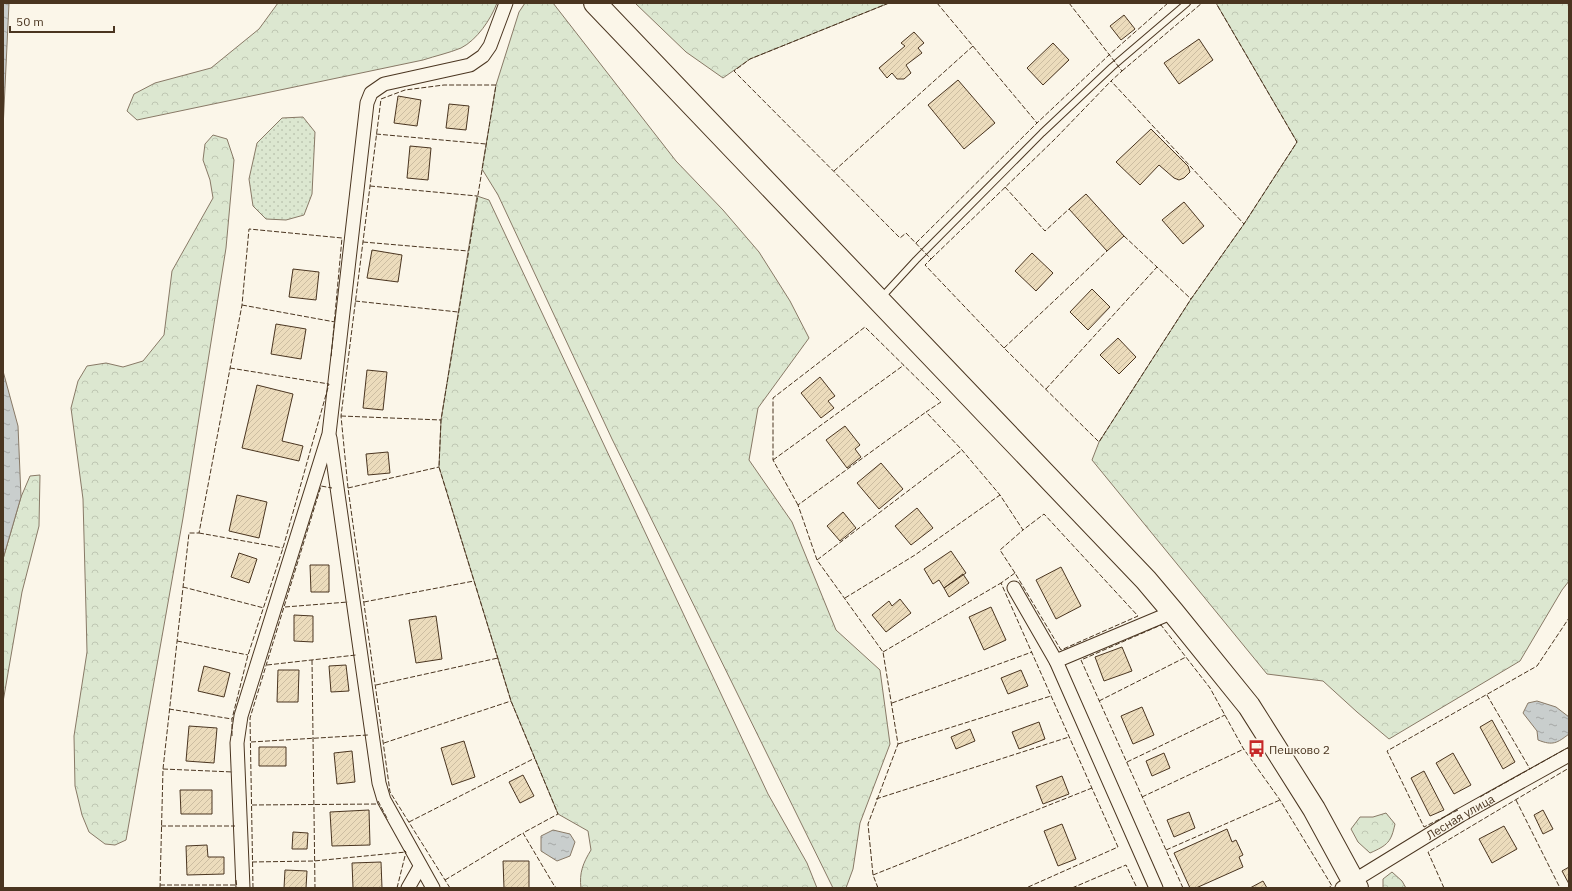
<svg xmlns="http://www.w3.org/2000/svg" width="1572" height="891" viewBox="0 0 1572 891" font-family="'IBM Plex Sans',sans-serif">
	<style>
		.grass { fill: url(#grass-dots); stroke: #887966 }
		.forest { fill: url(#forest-crowns); stroke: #887966 }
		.water { fill: url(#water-ripples); stroke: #887966 }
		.building { fill: url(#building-hatch); stroke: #4a3520 }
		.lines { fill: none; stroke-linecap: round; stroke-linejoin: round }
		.lane-casing { stroke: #4a3520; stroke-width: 8 }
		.street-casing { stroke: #4a3520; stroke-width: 15 }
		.highway-casing { stroke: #4a3520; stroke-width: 24 }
		.lane { stroke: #fbf6e9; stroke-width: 6 }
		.street { stroke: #fbf6e9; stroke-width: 13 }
		.highway { stroke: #fbf6e9; stroke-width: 22 }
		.fence { stroke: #4a3520; stroke-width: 1; stroke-dasharray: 5 2; stroke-linecap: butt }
		.labels { text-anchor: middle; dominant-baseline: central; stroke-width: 3; stroke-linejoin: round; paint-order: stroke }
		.poi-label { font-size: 12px; fill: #4a3520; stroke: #fbf6e9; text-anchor: start }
		.street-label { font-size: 12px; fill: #4a3520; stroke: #fbf6e9 }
	</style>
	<defs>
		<pattern id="grass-dots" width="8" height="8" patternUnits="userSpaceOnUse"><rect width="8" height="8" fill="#dce7d0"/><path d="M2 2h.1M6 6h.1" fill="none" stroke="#bec7b2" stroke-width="1.8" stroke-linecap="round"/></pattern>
		<pattern id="forest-crowns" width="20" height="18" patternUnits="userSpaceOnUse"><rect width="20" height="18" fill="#dce7d0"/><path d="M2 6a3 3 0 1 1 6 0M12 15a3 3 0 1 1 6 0" fill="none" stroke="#bec7b2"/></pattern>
		<pattern id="water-ripples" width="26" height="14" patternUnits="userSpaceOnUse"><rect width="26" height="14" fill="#c9cecd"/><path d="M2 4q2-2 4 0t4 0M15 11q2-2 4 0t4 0" fill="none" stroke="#a5a8a6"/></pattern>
		<pattern id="building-hatch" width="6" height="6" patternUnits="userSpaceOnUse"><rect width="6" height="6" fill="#ecdcbc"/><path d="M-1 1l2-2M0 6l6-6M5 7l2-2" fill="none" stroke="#ccbda1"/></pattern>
	</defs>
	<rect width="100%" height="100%" fill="#fbf6e9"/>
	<!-- grass -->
	<path class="grass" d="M303,117L315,132L312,194L304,215L286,220L266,219L253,206L249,179L257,143L282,118Z"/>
	<!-- forest -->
	<path class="forest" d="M278,3H497C491,19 477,40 461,48C449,53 435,56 423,60L137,120L127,111L134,94L155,83L211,68L259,29Z
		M525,3H553L676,161L723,210L759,252L790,301L809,338L758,408L749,460L792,522L836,630L880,670L890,744L860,823L853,869L846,888H833L612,439L498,195L482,169L496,85L519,12Z
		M635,3H889L750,59L723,78L686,52Z
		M1216,3H1569V581L1562,590L1520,661L1389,739L1357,712L1323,681L1267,674L1092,460L1099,442L1191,299L1244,224L1297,142Z
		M213,135L227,139L234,160L226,248L183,518L126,840L115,845L105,844L89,832L82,815L75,786L74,736L87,652L86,611L83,499L71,408L78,381L87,366L106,363L123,367L143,361L164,335L172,271L213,198L210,180L203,160L205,144Z
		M477,196L489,200L768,794L807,863L817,888H581C579,873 583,863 591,850L588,831L558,814L511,701L439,467L441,420Z
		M40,475L39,526L22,592L3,702V559L21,497L30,476Z
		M1386,813L1395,824C1391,842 1388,845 1370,853L1358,842L1351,829L1360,817H1373Z
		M1392,872L1402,881L1406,888H1383V879Z"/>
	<!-- water -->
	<path class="water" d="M3,3H9L3,129Z
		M3,371L18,426L21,497L3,559Z
		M1537,701L1556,707L1569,717V734C1557,743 1553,746 1538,740L1537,731L1523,713L1528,703Z
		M553,830L570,834L575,842L570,856L557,861L541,851V836Z"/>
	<!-- building -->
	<path class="building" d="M1124,15L1135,29L1121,40L1110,26Z
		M914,32L924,43L918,48L922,53L906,65L911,73L904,79H897L892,73L887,78L879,68L905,46L901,43Z
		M1199,39L1213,60L1179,84L1164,63Z
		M1053,43L1069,60L1043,85L1027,68Z
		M958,80L995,123L964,149L928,105Z
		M398,96L421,100L417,126L394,123Z
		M449,104L469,106L466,130L446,128Z
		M1151,129L1188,166L1190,172L1184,178L1179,180L1174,178L1159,165L1140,185L1116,162Z
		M410,146L431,148L428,180L407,178Z
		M1086,194L1124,236L1107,251L1069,209Z
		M1184,202L1204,226L1183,244L1162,220Z
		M372,250L402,255L398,282L367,278Z
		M1032,253L1053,273L1036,291L1015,271Z
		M293,269L319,272L316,300L289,297Z
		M1092,289L1110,307L1088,330L1070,312Z
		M276,324L306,329L301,359L271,354Z
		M1118,338L1136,357L1119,374L1100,355Z
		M367,370L387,372L383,410L363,408Z
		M820,377L835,396L828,401L834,408L821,418L801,393Z
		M257,385L293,394L282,441L303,446L299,461L242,448Z
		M845,426L860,445L855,449L861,457L847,468L826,440Z
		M388,452L390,473L368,475L366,454Z
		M881,463L903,489L879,509L857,483Z
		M237,495L267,502L259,538L229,531Z
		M917,508L933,528L911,545L895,526Z
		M843,512L856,528L840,541L827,526Z
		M951,551L966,573L944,588L939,580L933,584L924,569Z
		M239,553L257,559L249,583L231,577Z
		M310,565H329V592H311Z
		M1061,567L1081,606L1056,619L1036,580Z
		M963,574L969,583L949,597L944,588Z
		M900,599L911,613L886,632L872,615L889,601L892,606Z
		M991,607L1006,640L984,650L969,617Z
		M294,615L313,616V642L294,641Z
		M436,616L442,659L416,663L409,620Z
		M1122,647L1132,671L1104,681L1095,657Z
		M346,665L349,691L331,692L329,666Z
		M204,666L230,673L224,697L198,691Z
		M278,670H299L298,702H277Z
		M1021,670L1028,686L1008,694L1001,678Z
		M1142,707L1154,735L1133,744L1121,716Z
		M1492,720L1515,762L1503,769L1480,727Z
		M1039,722L1045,739L1019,749L1012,732Z
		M189,726L217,728L214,763L186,761Z
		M970,729L975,741L956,749L951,737Z
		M464,741L475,777L452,785L441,748Z
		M259,747H286V766H259Z
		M352,751L355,782L337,784L334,753Z
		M1164,753L1170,768L1152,776L1146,761Z
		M1453,753L1471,785L1454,794L1436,763Z
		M1424,771L1444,810L1430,816L1411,778Z
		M523,775L534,796L520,803L509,782Z
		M1062,776L1069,794L1043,804L1036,786Z
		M180,790H212V814H181Z
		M369,810L370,845L332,846L330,812Z
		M1543,810L1553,829L1543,834L1534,815Z
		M1189,812L1195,828L1174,837L1167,820Z
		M1062,824L1076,859L1058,866L1044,831Z
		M1504,826L1517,849L1492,863L1479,839Z
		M1227,829L1232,842L1236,840L1243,855L1239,857L1243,867L1196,888H1190L1174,853Z
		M293,832L308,833L307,849H292Z
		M207,845L208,857H224V874L187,875L186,846Z
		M503,861H529V888H504Z
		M381,862L382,888H353L352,863Z
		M1569,867V884L1562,871Z
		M285,870L307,871L306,888H284Z
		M1263,881L1267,888H1250Z"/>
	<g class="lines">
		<defs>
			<path id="lane" d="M881,298L916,260L1042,133L1112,67L1187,3"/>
			<g id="street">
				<path d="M330,438L379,783L384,800L433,888"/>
				<path d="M1014,588L1056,661L1156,888"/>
				<path d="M1056,661L1173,612"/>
				<path d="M243,888L237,743L241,716L329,434L367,103L371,93L384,84L470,65L483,56L490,46L506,3"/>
				<path d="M408,888L420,867"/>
				<path id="s1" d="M1342,888L1461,815L1569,755"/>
			</g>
			<path id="highway" d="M595,3L1146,580L1173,612L1249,706L1314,809L1357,888"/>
		</defs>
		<!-- lane casing -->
		<use href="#lane" class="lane-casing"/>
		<!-- street casing -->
		<use href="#street" class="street-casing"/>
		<!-- highway casing -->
		<use href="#highway" class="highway-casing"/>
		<!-- lane -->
		<use href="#lane" class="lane"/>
		<!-- street -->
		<use href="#street" class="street"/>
		<!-- highway -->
		<use href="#highway" class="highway"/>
		<!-- fence -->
		<path class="fence" d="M241,3H244
			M889,3L750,59L734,71L900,238L906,233L931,259L925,265L1004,348L1099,442L1191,299L1244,224L1297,142L1216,3
			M937,3L1037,123
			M1069,3L1122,71L1111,81L1244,224
			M1122,71L1202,3
			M376,134L486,144
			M834,171L973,46
			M370,186L477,196
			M1005,187L1045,231L1069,209
			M1124,236L1191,299
			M363,242L468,251
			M916,243L1037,123L1109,55L1168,3
			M931,259L1055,139L1111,81
			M355,301L458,312
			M242,305L335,322
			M1004,348L1107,251
			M230,368L329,384
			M1046,389L1157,267
			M341,416L441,420
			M773,460L904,365
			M348,488L439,467
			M798,505L773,460V398L865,327L941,402L926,412L962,450L1000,495L1023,530L1044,514L1138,616L1061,650L1015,573L1001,583L1118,847L1026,888
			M199,533L283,548
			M817,560L962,450
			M1015,573L1000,550L1023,530
			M183,587L264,608
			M845,598L915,555L1000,495
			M364,602L474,581
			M285,607L348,602
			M177,641L248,655
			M883,652L1001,583
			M312,660L315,888
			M267,665L356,655
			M376,685L498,658
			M1487,695L1530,769
			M1099,701L1186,657
			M892,703L1032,652
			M169,709L232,719
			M232,736V719L248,655L283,548L329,384
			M251,742L368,735
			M384,743L511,701
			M898,744L1051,696
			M1127,762L1225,715
			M163,769L233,772
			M1142,797L1244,749
			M1480,797L1569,747
			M876,799L1069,737
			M1516,800L1560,888
			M378,801L388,820
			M252,805L378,804
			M1458,810L1424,827L1387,751L1537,666L1569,618
			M409,822L535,758
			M161,826H235
			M1166,850L1280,800
			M252,862L314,861L406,852
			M873,875L1092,788
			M236,880L237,888
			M445,880L523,833
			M160,885H236
			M160,888L163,769L189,533H199L242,305L249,229L342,238L331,358
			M253,888L250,718L321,486L332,488
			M397,888L406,852L404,850
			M450,888L390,792L348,488L341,416L381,99L405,90L444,85H496L441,420L439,467L511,701L558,814L523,833L555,887L558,888
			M878,888L873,875L868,824L898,744L883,652L817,560L798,505L926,412
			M1072,888L1126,865L1137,888
			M1183,888L1081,660L1161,625L1210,688L1243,748L1280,800L1332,886L1328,888
			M1444,888L1428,852L1569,768"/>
	</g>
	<!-- icons -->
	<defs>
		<symbol id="bus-bare" viewBox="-9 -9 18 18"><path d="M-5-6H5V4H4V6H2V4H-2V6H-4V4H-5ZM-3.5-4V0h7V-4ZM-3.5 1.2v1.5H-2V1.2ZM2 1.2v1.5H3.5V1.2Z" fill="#c62828" stroke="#fbf6e9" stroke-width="2.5" paint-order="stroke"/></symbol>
	</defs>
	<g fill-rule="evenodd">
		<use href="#bus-bare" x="1244" y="736" width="25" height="25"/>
	</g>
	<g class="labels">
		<!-- poi labels -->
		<g class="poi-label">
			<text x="1269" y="749">Пешково 2</text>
		</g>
		<!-- street labels -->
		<g class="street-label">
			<text stroke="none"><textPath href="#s1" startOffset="138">Лесная улица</textPath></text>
		</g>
	</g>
	<!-- border -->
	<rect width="1572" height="891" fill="none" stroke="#4a3520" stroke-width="8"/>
	<!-- scale -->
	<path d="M10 26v6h104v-6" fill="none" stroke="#4a3520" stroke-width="2"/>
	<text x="16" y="26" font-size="12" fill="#4a3520" stroke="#fbf6e9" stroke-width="3" paint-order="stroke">50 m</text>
</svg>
